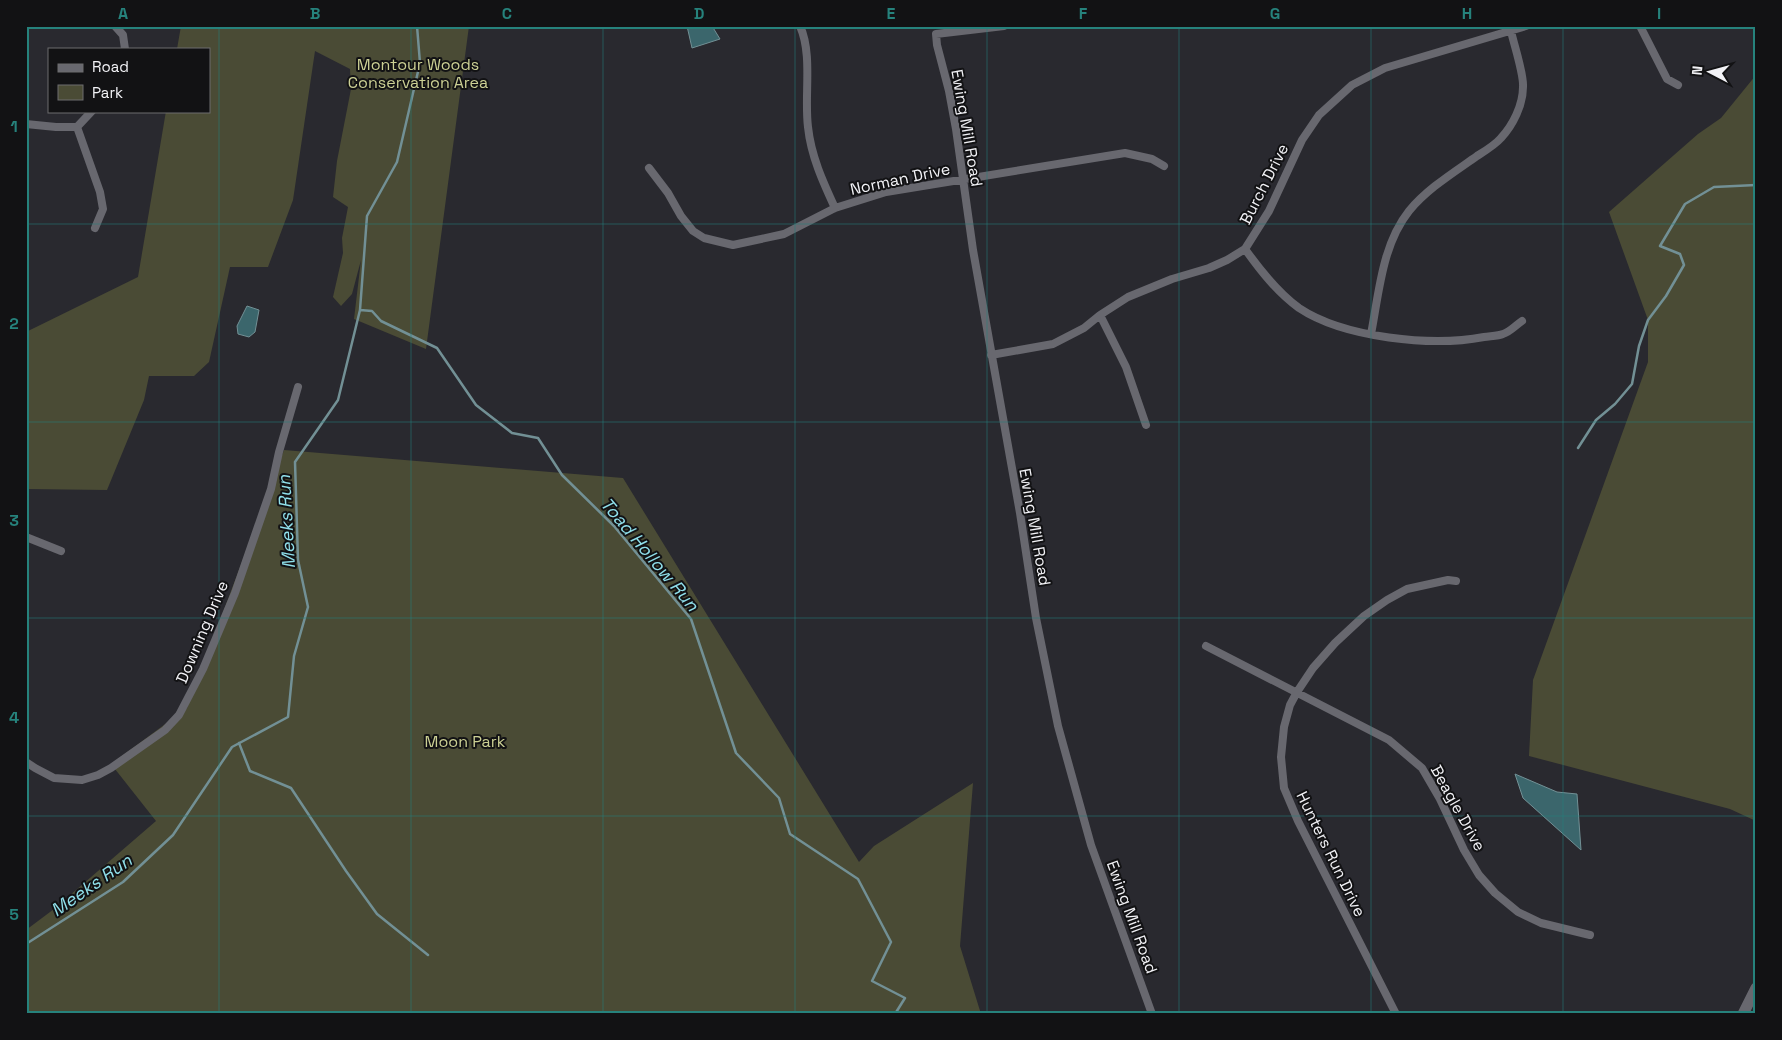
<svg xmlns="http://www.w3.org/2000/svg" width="1782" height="1040" viewBox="0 0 1782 1040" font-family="'Space Grotesk',sans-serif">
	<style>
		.green { fill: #4a4b35 }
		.water { fill: #3b666c; stroke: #729095 }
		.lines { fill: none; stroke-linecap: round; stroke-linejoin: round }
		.stream { stroke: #729095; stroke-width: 2.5 }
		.street { stroke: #68686f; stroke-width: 8 }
		.secondary { stroke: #68686f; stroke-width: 11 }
		.grid { fill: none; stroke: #26827c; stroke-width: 1; stroke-opacity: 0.55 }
		.labels { text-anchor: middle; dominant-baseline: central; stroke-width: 4; stroke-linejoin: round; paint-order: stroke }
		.park-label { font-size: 16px; fill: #ccd094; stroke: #121214 }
		.street-label { font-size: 16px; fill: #f2f2f6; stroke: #121214 }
		.water-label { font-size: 18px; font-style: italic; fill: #90e0eb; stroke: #121214 }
		.neatline { fill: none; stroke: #26827c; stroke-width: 2 }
		.grid-label { font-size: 16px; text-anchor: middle; font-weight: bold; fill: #26827c }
	</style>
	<rect width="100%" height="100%" fill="#29292f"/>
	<!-- green -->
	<path class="green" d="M181,26H469L426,349L354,319L361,260L352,294L341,306L333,297L343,253L342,238L348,207L333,197L337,161L351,89L350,69L315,51L293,200L268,267H230L209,362L194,376H149L144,400L107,490L26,489V332L138,277L166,111H209V49H177Z
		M1756,75V821L1730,809L1529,756L1533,680L1648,362V320L1609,212L1698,134L1721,118Z
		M284,450L623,478L859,862L874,846L973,783L960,946L981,1014H26V930L54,909L156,821L111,764L187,708Z"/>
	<!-- water -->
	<path class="water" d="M687,26H712L720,39L692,48Z
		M247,306L259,310L255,332L249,337L238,334L237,326Z
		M1515,774L1557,792L1577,794L1581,850L1523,798Z"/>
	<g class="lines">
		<!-- stream -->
		<path class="stream" d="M360,310L372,311L381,321L437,348L476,405L512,433L538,438L562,475L614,526L691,619L736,753L779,798L790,834L858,879L891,942L872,981L905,998L895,1014
			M1578,448L1596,420L1615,404L1632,384L1639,346L1648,320L1666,296L1684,265L1680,254L1660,246L1685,204L1714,187L1756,185
			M239,743L250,771L291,788L346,871L377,914L428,955
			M26,944L123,882L173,835L232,747L288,717L294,656L308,607L298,560L295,462L338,400L360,310L367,216L397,162L420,63L417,26"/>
		<!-- street -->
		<path class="street" d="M115,26L123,35L125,49
			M800,26C813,55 804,96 808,127C811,156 823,182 835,208
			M1004,26L936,34L937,45L949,91L956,129L973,250L1020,513L1036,618L1058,726L1091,845L1152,1014
			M1640,26L1667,79L1678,85
			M26,124L56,127H77L92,111
			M77,127L100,192L103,209L95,228
			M649,168L668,193L681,216L693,231L704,238L733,245L784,234L835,208L886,192L1125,153L1152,159L1164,166
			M1245,249C1260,270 1277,292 1299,308C1344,338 1432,347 1484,337C1490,336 1498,336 1503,334C1510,332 1516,325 1522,321
			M1100,315L1126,367L1146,425
			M1371,334C1379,293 1382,245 1409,211C1427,189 1453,173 1477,156C1485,151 1495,145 1501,138C1513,125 1523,105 1523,87C1524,74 1514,45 1511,31
			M991,355L1053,344L1084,328L1100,315L1128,297L1172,279L1209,268L1227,260L1245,249L1269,211L1302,140L1319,115L1352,85L1385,68L1526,26
			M26,537L61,551
			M1206,646L1389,740L1422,768L1440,799L1464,850L1479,875L1495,893L1518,912L1541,923L1590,935
			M26,762L35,768L54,778L82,780L98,775L111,768L165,730L179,715L203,669L235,593L271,489L279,452L298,387
			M1396,1014L1298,821L1284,788L1281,757L1284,727L1290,705L1297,692L1313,668L1335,643L1364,616L1387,600L1407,589L1448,580L1456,581"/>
		<!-- secondary -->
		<path class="secondary" d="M1743,1014L1756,988"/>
	</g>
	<!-- grid -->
	<path class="grid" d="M219,26V1014M411,26V1014M603,26V1014M795,26V1014M987,26V1014M1179,26V1014M1371,26V1014M1563,26V1014M26,224H1756M26,422H1756M26,618H1756M26,816H1756"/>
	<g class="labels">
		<!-- park labels -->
		<g class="park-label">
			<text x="418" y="64">Montour Woods<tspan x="418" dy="18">Conservation Area</tspan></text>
			<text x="465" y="741">Moon Park</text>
		</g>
		<!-- street labels -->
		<g class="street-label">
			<text transform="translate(967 128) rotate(80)">Ewing Mill Road</text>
			<text transform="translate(900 179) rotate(-12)">Norman Drive</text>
			<text transform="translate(1264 184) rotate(-63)">Burch Drive</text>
			<text transform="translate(1035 527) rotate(80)">Ewing Mill Road</text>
			<text transform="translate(202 632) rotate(-67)">Downing Drive</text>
			<text transform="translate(1458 808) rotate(61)">Beagle Drive</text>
			<text transform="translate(1331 854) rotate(64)">Hunters Run Drive</text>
			<text transform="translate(1132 917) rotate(70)">Ewing Mill Road</text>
		</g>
		<!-- water labels -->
		<g class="water-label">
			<text transform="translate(286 522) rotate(-93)">Meeks Run</text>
			<text transform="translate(650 554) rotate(50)">Toad Hollow Run</text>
			<text transform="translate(91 885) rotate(-35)">Meeks Run</text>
		</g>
	</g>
	<!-- border -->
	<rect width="1782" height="1040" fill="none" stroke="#121214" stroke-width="55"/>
	<!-- legend -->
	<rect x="48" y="48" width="162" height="65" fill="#121214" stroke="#6c6c6e"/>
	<rect x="58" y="64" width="25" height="8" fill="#68686f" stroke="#6c6c6e"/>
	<text x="92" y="72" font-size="15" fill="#f2f2f6">Road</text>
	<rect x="58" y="85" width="25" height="15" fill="#4a4b35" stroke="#6c6c6e"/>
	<text x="92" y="98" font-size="15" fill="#f2f2f6">Park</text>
	<!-- north arrow -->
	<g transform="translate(1710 72) rotate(276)" stroke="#121214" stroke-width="4" paint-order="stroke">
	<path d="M0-4L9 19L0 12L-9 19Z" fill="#f2f2f6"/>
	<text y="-8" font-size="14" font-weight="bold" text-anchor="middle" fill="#f2f2f6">N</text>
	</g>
	<rect x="28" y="28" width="1726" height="984" class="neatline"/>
	<g class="grid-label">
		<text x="123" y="19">A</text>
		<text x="315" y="19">B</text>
		<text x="507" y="19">C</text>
		<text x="699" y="19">D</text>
		<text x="891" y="19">E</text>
		<text x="1083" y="19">F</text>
		<text x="1275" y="19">G</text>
		<text x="1467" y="19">H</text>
		<text x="1659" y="19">I</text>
		<text x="14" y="132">1</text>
		<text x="14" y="329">2</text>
		<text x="14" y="526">3</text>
		<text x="14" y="723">4</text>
		<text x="14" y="920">5</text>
	</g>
</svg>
